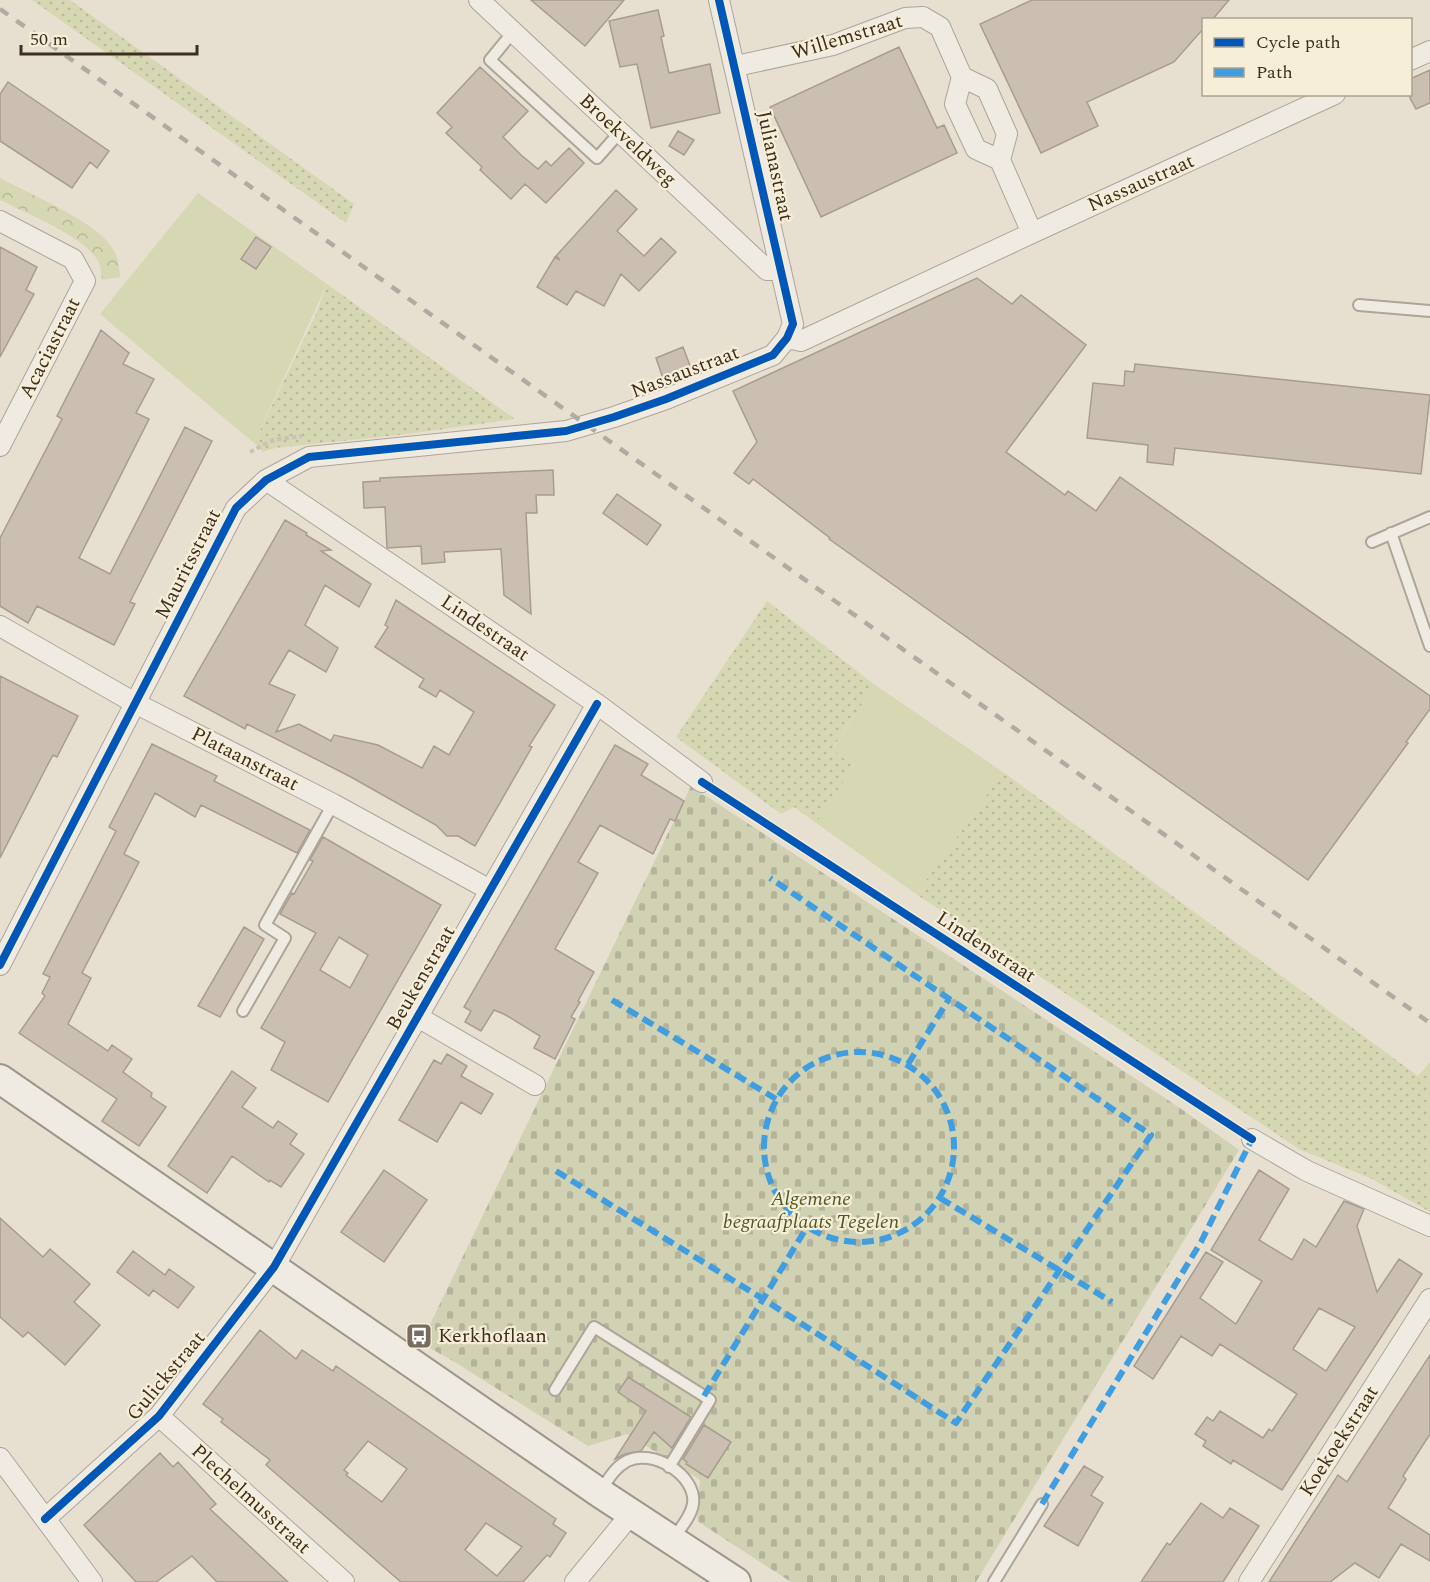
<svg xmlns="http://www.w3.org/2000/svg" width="1430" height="1582" viewBox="0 0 1430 1582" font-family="Spectral,serif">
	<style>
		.grass { fill: url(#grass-dots) }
		.forest { fill: url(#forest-crowns) }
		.cemetery { fill: url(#cemetery-stones) }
		.garden { fill: #d6d7b3 }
		.building { fill: #cbbfb2; stroke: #a89c90; stroke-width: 1.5; fill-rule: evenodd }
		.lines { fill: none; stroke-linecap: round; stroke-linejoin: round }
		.lane-casing { stroke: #ada599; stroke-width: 14 }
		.street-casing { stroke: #ada599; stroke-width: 22 }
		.secondary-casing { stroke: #9c958a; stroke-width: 32 }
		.path { stroke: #c8c2b9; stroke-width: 4; stroke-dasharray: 4.5 3; stroke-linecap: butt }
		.lane { stroke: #efebe3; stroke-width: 10 }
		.street { stroke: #efebe3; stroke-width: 20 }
		.secondary { stroke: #efebe3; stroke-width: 28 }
		.rail { stroke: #afaaa2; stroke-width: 4.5; stroke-dasharray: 10 10; stroke-linecap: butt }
		.quiet { stroke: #3f9de0; stroke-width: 6; stroke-dasharray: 12 6; stroke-linecap: butt }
		.cycleway-casing { stroke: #f7eed8; stroke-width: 11 }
		.cycleway { stroke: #0057b8; stroke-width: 8 }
		.labels { text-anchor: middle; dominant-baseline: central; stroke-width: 4.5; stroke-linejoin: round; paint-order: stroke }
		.street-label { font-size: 20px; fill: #3d2e20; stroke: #f7eed8 }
		.park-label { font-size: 20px; font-style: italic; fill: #4d5a26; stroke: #f7eed8 }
		.poi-label { font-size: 20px; fill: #3d2e20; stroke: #f7eed8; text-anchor: start }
	</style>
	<defs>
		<pattern id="grass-dots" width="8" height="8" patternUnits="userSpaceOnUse" patternTransform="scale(1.5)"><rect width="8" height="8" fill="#d6d7b3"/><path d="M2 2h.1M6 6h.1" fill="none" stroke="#b9b99a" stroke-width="1.8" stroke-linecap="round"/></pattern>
		<pattern id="forest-crowns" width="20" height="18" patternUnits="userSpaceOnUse" patternTransform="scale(1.5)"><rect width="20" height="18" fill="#d6d7b3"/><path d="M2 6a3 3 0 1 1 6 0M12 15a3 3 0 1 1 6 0" fill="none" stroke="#b9b99a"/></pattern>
		<pattern id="cemetery-stones" width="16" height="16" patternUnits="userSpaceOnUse" patternTransform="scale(1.5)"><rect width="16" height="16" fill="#d1d1b3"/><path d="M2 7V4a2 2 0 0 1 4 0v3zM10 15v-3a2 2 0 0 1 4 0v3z" fill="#b4b49a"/></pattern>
	</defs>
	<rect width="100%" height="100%" fill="#e7e0d1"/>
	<!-- grass -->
	<path class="grass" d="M32,0H70L354,204L346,223Z
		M327,284L515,419L408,434L275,448L263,452L254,443L316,314Z
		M767,601L875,685L832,749L854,766L816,823L794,807L781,814L676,737Z
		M1003,772L1418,1076L1430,1062V1212L1372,1179L1299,1149L916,894Z"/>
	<!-- forest -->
	<path class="forest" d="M0,178C28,193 96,222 111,246C118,256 119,266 120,277L102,280C101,273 101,264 96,258C82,236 24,212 0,200Z"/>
	<!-- cemetery -->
	<path class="cemetery" d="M691,786L1180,1108L1239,1150L976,1582H791L697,1521L700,1480L627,1434L588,1446L453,1361L421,1343Z"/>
	<!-- garden -->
	<path class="garden" d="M198,193L327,284L254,443L100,314Z
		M875,685L1003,772L916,894L816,823L854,766L832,750Z"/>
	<!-- building -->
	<path class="building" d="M531,0H624L585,46Z
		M1032,0H1229L1212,20H1203V29L1174,62L1087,102L1098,126L1041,153L980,24Z
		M658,10L664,36L661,37L669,73L710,64L720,113L651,128L637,64L620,67L609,21Z
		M899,47L937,128L944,125L957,153L821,217L770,107Z
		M480,67L528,111L503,137L521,155L538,169L546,161L551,166L569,148L584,163L546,203L525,184L511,199L480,170L482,167L446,133L452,127L437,113Z
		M1430,70V103L1416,109L1410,98V79Z
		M8,82L109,151L97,168L90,162L72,188L0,141V94Z
		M678,131L694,140L684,155L669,146Z
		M616,190L637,209L617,231L644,256L661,238L676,252L639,291L621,274L604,306L576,291L567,305L537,287L555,257L560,260L556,256Z
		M256,237L271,247L256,269L241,259Z
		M0,247L37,267L26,290L34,294L0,357Z
		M977,278L1012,304L1021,295L1086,345L1006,452L1065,495L1068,491L1096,511L1120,477L1430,696V709L1406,742L1408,743L1308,880L829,539L830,538L753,479L749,484L734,473L757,442L733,391Z
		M101,330L129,353L123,364L154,379L136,413L149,419L79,558L110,574L185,427L212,441L130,602L135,604L114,645L37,606L28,623L0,606V538L62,419L57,416Z
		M683,347L692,371L664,381L656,358Z
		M1135,364L1430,395L1421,474L1175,448L1173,465L1147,462L1148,445L1087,438L1093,383L1124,386L1125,371L1134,372Z
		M553,470L554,495H536L537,513H526L531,614L504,595L501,549L444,552L445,562L422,564L421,546L387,548L385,507L364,508L363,482L380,481V478Z
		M617,494L661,525L647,545L603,513Z
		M285,520L307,533L306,535L331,550L321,551L371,584L359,607L325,585L305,625L338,648L326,672L289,650L269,684L295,695L276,732L299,724L331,741L334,735L378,745L422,768L434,746L449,755L474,712L440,690L436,697L419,687L424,679L375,647L388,627L385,625L396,600L555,705L529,746L532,747L475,846L458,836H447L436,825L351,777L247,724L245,729L184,696Z
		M0,676L78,716L57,757L53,755L46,768L0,858Z
		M152,744L217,776L214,781L310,830L297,853L201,805L195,817L155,793L124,854L139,862L82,973L91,978L68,1024L108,1051L112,1045L132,1059L123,1072L152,1093L151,1097L166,1107L139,1146L102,1121L117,1099L19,1033L45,996L42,993L50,977L43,974L116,831L109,827Z
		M615,745L648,764L641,775L684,801L675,821L670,819L653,854L600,825L578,862L598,873L555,949L594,972L578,1001L580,1002L571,1017L575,1019L555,1059L534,1048L540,1036L504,1014L494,1010L481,1031L465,1022L471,1011L464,1007Z
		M323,837L441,905L328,1102L271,1070L285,1042L261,1028L316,933L280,914L292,893L294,894L313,861L310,860ZM339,937L368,955L350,988L320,970Z
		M244,927L264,939L220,1017L198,1006Z
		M447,1054L467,1066L461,1076L493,1094L481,1114L461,1102L437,1142L399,1120L434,1060L441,1064Z
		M232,1071L256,1088L242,1107L273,1128L278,1121L297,1134L290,1144L304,1154L281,1187L270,1180L269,1182L232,1156L207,1193L168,1166Z
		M384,1170L427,1200L384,1262L341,1232Z
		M1259,1170L1289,1189L1259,1240L1292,1260L1304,1239L1316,1247L1344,1201L1364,1209L1357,1226L1377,1292L1399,1259L1422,1274L1282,1490L1233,1460L1231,1464L1203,1446L1206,1441L1195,1434L1207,1417L1213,1421L1220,1411L1263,1438L1269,1429L1272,1431L1297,1394L1220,1344L1212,1356L1181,1336L1153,1379L1134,1366L1206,1252L1223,1262L1200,1298L1236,1324L1262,1281L1211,1250ZM1319,1308L1355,1327L1326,1371L1293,1349Z
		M0,1218L43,1257L50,1249L90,1284L74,1302L100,1325L65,1365L28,1332L23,1337L0,1317Z
		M133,1251L165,1275L169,1269L194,1287L178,1308L153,1290L149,1296L117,1272Z
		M260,1330L296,1359L302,1350L333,1371L336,1366L556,1519L553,1524L566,1533L550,1557L547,1555L523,1582H401L266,1465L270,1460L221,1422L223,1419L203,1404ZM368,1441L407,1469L382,1502L346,1475L348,1473L344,1470ZM486,1523L522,1547L497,1576L465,1550Z
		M1430,1355V1434L1403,1476L1406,1479L1388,1508L1430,1535V1561L1401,1544L1379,1578L1355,1563L1330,1582H1269L1338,1475L1347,1482Z
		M628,1377L691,1417L672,1448L654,1432L641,1451L625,1454L615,1459L646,1411L618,1392Z
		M704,1425L731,1442L708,1478L686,1464L687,1462L683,1459Z
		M160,1453L173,1467L178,1462L216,1504L210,1509L288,1582H217L192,1556L156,1582H136L84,1525Z
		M1084,1466L1103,1477L1091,1495L1103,1503L1078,1546L1044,1526Z
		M1201,1503L1223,1518L1230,1508L1259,1526L1223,1582H1141L1167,1543L1170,1545Z"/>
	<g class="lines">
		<defs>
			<path id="lane" d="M513,32L490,60L597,158L620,132
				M1359,305L1430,311
				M1391,533L1430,646
				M1372,542L1430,517
				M243,1011L285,938L265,925L333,804
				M555,1390L594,1327L704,1396L710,1400L669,1467
				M600,1492C608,1480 614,1468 627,1461C652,1448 697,1475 693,1504C691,1517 679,1530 672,1540
				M994,1582L1042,1504"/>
			<path id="street" d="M479,0L767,270H781
				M1410,60L1430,51
				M736,66L833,45L905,18L923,17L940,27L962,77L987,89L1007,134L1000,160L1032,233
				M962,77L955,104L976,149L1000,160
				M0,221L73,259L85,281L0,446
				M787,338L801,341L1032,233L1335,94
				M266,480L597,704L702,782
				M0,626L135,703L333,804L490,890
				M0,965L236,508L266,480L309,457L566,431L614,417L666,399L773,355L787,338L793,324L719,0
				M418,1017L535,1085
				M1252,1139L1307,1171L1430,1226
				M159,1416L344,1582
				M0,1458L92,1582
				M45,1519L159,1416L274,1267L597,704
				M575,1582L631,1514
				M1249,1582L1430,1299"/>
			<path id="secondary" d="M0,1079L600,1493L736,1582"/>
		</defs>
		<!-- lane casing -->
		<use href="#lane" class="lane-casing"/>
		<!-- street casing -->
		<use href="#street" class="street-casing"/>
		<!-- secondary casing -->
		<use href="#secondary" class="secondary-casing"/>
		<!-- path -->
		<path class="path" d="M250,452L273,440L302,436"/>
		<!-- lane -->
		<use href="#lane" class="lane"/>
		<!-- street -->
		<use href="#street" class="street"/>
		<!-- secondary -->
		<use href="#secondary" class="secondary"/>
		<!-- rail -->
		<path class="rail" d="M0,9L1430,1023"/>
		<!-- quiet -->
		<path class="quiet" d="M612,1000L776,1099
			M764 1147a95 95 0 1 1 190 0a95 95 0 1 1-190 0Z
			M908,1064L949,999
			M556,1171L763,1299L956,1423L1151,1135L770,878
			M940,1198L1112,1302
			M704,1396L807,1227
			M1042,1504L1201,1242L1252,1139"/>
		<defs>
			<path id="cycleway" d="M702,782L1252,1139
				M0,965L236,508L266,480L309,457L566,431L614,417L666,399L773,355L787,338L793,324L719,0
				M45,1519L159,1416L274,1267L597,704"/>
		</defs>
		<!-- cycleway casing -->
		<use href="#cycleway" class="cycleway-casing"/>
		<!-- cycleway -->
		<use href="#cycleway" class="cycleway"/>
	</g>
	<!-- icons -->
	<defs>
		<symbol id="bus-square" viewBox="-11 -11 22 22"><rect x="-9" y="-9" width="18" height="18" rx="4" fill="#786c5e" stroke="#f7eed8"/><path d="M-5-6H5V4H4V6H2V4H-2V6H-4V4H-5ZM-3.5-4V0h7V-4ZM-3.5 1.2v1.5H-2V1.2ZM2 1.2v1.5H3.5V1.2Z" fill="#fff"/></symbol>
	</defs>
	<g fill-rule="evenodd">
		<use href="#bus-square" x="404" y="1321" width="30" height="30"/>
	</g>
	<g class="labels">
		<!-- street labels -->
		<g class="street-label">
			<text transform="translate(847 37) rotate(-17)">Willemstraat</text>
			<text transform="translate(628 140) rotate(43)">Broekveldweg</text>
			<text transform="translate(775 166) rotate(78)">Julianastraat</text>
			<text transform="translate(1141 183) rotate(-24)">Nassaustraat</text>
			<text transform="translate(50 348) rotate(-63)">Acaciastraat</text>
			<text transform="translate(685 372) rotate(-21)">Nassaustraat</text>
			<text transform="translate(188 564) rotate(-63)">Mauritsstraat</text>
			<text transform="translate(485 628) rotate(34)">Lindestraat</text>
			<text transform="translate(245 759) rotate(27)">Plataanstraat</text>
			<text transform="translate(986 947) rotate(33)">Lindenstraat</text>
			<text transform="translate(421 978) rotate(-60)">Beukenstraat</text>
			<text transform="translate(166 1376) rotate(-50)">Gulickstraat</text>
			<text transform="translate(1339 1441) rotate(-57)">Koekoekstraat</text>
			<text transform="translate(251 1499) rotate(42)">Plechelmusstraat</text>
		</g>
		<!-- park labels -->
		<g class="park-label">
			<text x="811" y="1199">Algemene<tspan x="811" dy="23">begraafplaats Tegelen</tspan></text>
		</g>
		<!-- poi labels -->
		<g class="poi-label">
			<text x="438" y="1336">Kerkhoflaan</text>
		</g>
	</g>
	<!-- legend -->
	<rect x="1202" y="18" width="210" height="78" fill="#f7eed8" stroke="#ada18e" stroke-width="1.5"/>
	<rect x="1214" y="38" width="30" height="9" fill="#0057b8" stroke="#ada18e" stroke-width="1.5"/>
	<text x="1256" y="48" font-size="18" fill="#3d2e20">Cycle path</text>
	<rect x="1214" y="68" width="30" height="9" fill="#3f9de0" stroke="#ada18e" stroke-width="1.5"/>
	<text x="1256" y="78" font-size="18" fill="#3d2e20">Path</text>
	<!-- scale -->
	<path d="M21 45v9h176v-9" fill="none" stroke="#3d2e20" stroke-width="3"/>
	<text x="30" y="45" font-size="18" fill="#3d2e20" stroke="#f7eed8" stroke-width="4.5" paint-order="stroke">50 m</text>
</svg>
